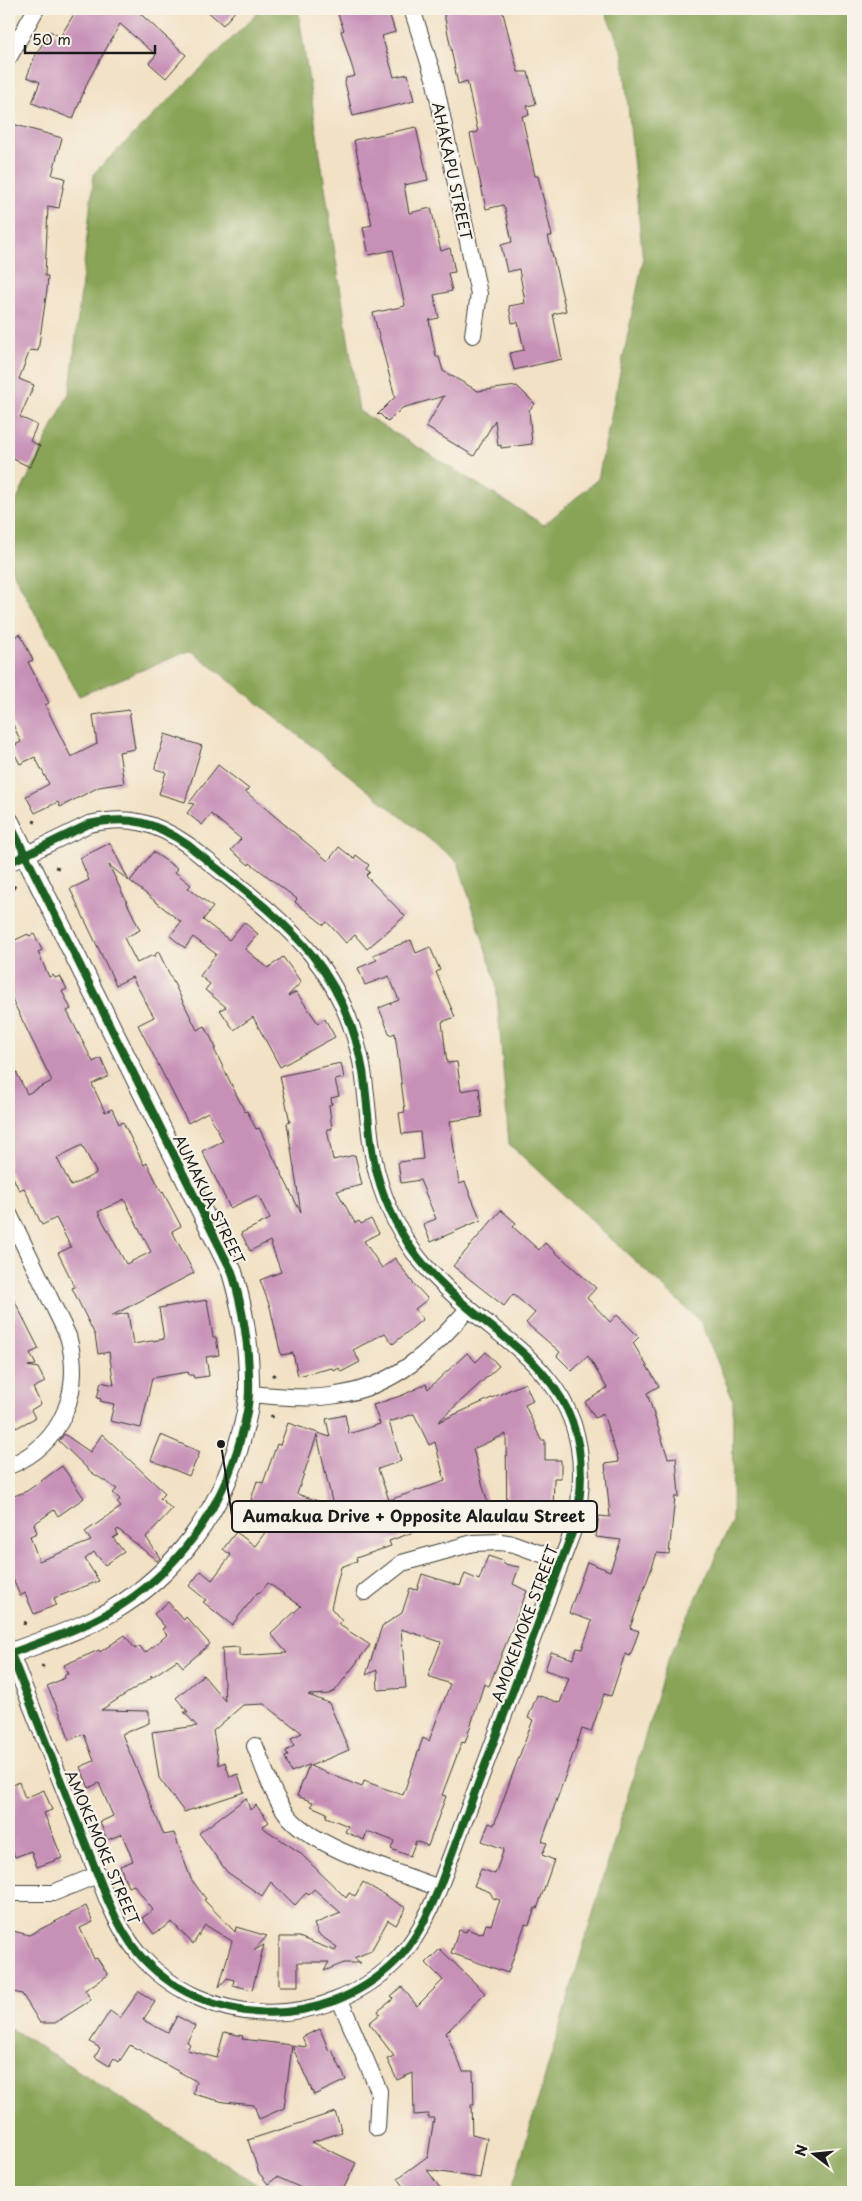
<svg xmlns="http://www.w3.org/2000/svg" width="862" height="2201" viewBox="0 0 862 2201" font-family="'Playpen Sans',sans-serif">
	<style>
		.forest { fill: #88a456; stroke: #526039 }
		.building { fill: #c791b7; fill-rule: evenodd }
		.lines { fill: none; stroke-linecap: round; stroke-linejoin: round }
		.minor-casing { stroke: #3c3a35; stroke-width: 18 }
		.tertiary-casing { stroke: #3c3a35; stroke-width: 22 }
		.path { stroke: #3c3a35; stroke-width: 3; stroke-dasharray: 4 4; stroke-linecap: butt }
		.minor { stroke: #fff; stroke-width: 16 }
		.tertiary { stroke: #fff; stroke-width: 20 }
		.cycleway-casing { stroke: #f7f3e8; stroke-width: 11 }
		.cycleway { stroke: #1b5e20; stroke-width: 8 }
		.labels { text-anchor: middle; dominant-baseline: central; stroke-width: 4.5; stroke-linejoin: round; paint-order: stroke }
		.street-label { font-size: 15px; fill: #1c1c1c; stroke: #f7f3e8 }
		.leader { fill: none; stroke: #1c1c1c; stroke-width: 2 }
		.callout-dot { fill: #1c1c1c; stroke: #f7f3e8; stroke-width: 2 }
		.callout { fill: #f7f3e8; stroke: #1c1c1c; stroke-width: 2 }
		.callout-label { font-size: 16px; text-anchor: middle; font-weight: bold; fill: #1c1c1c }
	</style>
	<rect width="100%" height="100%" fill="#f7f3e8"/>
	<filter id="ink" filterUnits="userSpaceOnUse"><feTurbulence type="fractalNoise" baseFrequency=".02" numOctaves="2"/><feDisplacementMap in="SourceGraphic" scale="10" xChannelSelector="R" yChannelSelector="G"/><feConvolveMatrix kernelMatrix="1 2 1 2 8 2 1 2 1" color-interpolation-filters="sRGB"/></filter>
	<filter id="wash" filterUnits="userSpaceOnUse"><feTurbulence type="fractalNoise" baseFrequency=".0096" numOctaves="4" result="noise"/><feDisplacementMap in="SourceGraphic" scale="20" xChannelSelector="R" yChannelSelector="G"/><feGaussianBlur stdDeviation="1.12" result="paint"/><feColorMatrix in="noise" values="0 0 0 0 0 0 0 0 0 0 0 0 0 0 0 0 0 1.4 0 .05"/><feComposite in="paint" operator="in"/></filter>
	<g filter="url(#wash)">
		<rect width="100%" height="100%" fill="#f2e1c4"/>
		<!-- forest -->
		<path class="forest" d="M262,9H298L359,411L544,525L598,479L643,261L623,54L604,9H853V2192H511L667,1662L732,1521L733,1400L701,1322L509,1144L496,982L458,862L191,650L79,696L9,564V516L70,391L94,173Z
			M9,2027L269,2192H9Z"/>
		<g id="blocks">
			<!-- building -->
			<path class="building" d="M77,9H135L186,55L166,78L149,63L156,55L120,24L88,81L73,119L32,103L40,82L27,77L34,58L50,31L60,37Z
				M205,9H237L223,25Z
				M336,9H388L395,32L382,36L394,77L408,74L414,101L353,116L345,83L346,78L355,76L341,31L344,30Z
				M443,9H502L518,72H528L536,104L527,106L529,115L522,116L535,176H538L552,236H548L566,311L553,314L562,359L514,370L510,353L524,350L518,322L512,323L509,306L525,303L524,296L519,269L507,272L501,245L512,242L505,209L503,205L486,209L470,134L478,132L467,81L458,84Z
				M9,123L62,138L52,175L65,178L59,208L48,206L45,276H48L47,290L38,351L30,350L19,379L34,385L20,417L37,425L30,441L40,446L30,467L9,457Z
				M416,127L428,180L404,185L409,213L431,208L441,251L450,248L455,272L448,273L452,291L434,295L439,318L429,320L436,357H439L443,371L478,391L517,386L535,404L529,410L532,444L501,448V445L498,446L495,420L474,456L426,427L444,396L402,408L388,422L380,414L377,415L395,397L373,313L405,306L393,250L369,255L363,227L372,225L354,140Z
				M20,634L33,660L28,662L49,703L45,705L71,757L97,744L93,715L129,710L135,749L119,752L124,783L99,787L60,807L58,802L35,813L26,796L49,784L35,757L20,764L11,747L21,742L9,716V640Z
				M165,734L202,746L185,802L159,794L166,772L155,769V767Z
				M218,765L249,789L246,792L328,861L339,847L354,859L356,855L369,865L366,869L370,872L366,876L405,916L367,949L355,935L346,943L327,922L324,925L295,902L297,899L250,863L249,865L231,850L241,839L211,814L202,825L187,813L194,804L189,803Z
				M110,843L129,881L109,865L140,930L124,938L137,963L153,955L154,957L158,951L197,1030L205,1026L216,1048L214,1049L245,1112L247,1111L256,1129L259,1128L301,1213L287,1123L290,1122L280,1076L341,1063L344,1078L335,1080L339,1096L331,1098L332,1104L329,1105L332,1129H327L333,1160L355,1155L362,1185L337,1191L355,1223L359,1221L361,1224L371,1219L379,1233L364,1241L382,1268L395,1258L413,1283L428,1299L415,1309L423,1319L393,1344L385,1333L353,1350L360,1362L341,1372L339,1368L334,1371L332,1368L298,1376L293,1353L281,1355L270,1307L260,1280L281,1272L270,1241L250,1251L241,1233L270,1219L258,1195L230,1208L202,1151L223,1141L208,1112L188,1123L138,1025L154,1017L132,977L116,985L70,889L89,880L80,858Z
				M153,852L178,869L175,872L191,885L188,888L213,907L203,920L229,940L244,922L258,934L245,949L268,968L283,957L301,982L288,996L296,992L318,1023L325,1019L335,1037L280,1067L253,1017L234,1030L220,1010L226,1007L205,990L210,984L200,976L216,954L193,937L185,948L170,936L181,922L130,881Z
				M28,934L29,936L34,934L42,950L38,952L49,977L53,975L55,978L60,976L67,989L62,991L71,1009L67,1011L93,1062L101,1058L109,1076L92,1084L105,1112L112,1109L119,1124L123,1122L144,1165L147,1163L162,1193L163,1192L181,1226L172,1231L194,1273L111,1316L128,1313L133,1344L164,1339L159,1308L207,1300L213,1337H216L219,1355L206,1357L209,1376L194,1378L193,1375H189L188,1372L152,1378L141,1428L110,1421L114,1404L100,1401L101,1399L97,1398L101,1382L114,1385L109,1352L98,1354L95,1335L72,1288L75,1287L58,1253L71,1247L56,1218L42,1225L24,1188L19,1190L9,1169V1057L27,1094L52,1081L9,993V943ZM82,1145L96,1172L95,1174L71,1186L57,1158ZM124,1199L151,1252L126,1264L98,1212Z
				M411,940L416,953L430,947L440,970L436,972L455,1017L442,1022L447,1063L457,1062L461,1091L479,1088L482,1117L450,1121L459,1184L465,1182L481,1220L431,1242L423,1224L436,1219L420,1180L401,1183L398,1162L423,1159L420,1132L402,1134L399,1113L405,1112L395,1033L390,1035L379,1008L399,1000L389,976L365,985L358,968L377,960L373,955Z
				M501,1210L516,1223L513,1227L539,1250L545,1243L596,1288L587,1298L610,1322L617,1315L639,1337L633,1343L659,1386L647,1393L668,1458L676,1457L679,1497H675L669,1554L657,1553L630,1628L639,1631L630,1656L625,1654L611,1696L604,1694L591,1732L582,1729L542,1841L547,1843L542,1855L554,1860L537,1909L535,1908L529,1925L525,1924L508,1973L451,1953L459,1930L466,1932L467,1929L480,1934L481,1932L483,1933L486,1924L491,1925L500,1900L493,1898L490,1892L474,1886L481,1869L495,1874L504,1849L482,1841L489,1823L494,1825L513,1773L533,1720L528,1718L537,1695L560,1703L569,1678L545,1670L551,1652L573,1659L577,1648L582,1649L592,1621L569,1613L587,1562L610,1571L621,1540L596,1537L599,1516L610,1517L605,1464L619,1462L603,1414L595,1418L585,1402L607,1388L588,1356L572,1371L557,1356L560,1352L526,1323L535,1313L513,1294L504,1306L453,1266Z
				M9,1290L39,1349L30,1353L36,1365L28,1366L38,1368L45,1382L33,1388L41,1404L31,1410L35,1418L16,1428L9,1413Z
				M486,1352L499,1366L438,1422L525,1383L533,1401L525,1405L541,1440H545V1460H561V1478H554L553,1512H536L535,1527H507L506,1434L473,1449L491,1516L455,1526L453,1518L389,1541L391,1546L356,1558L357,1561L341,1567L331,1608L342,1621L338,1624L370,1645L335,1691L329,1694L308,1695L329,1703L349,1750L310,1766L362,1787L364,1781L403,1795L423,1738L429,1741L450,1684L428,1676L441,1642L401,1629L406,1688L378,1690L377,1670L366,1675L382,1626L402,1613L410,1588L417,1590L422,1574L460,1586L465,1574L479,1580L488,1556L503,1561L504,1564L519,1567L513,1584L527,1591L489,1686L484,1684L465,1743L462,1742L442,1795L446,1796L428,1846L416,1841L410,1856L391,1849L394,1841L367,1831L364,1840L345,1832L348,1826L326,1817L327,1813L311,1806L313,1802L297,1796L309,1765L291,1772L285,1757L288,1756L286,1751L294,1746L291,1738L302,1733L264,1704L243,1705L213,1731L219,1765L225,1762L230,1777L238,1774L244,1792L184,1812L159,1778L152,1732L197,1726L184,1712H188L176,1698L203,1675L225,1701L222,1648L239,1647V1656L287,1653L271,1634L301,1606L268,1583L260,1593L258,1592L232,1625L203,1602L206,1600L189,1586L201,1571L212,1580L231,1555L223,1549L236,1532L255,1546L264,1534L270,1519L262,1516L265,1505L251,1500L257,1481L263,1483L277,1444L280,1445L288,1423L330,1437L326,1419L345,1415L349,1434L380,1424L373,1405L403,1395L426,1384L428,1389L467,1353L476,1362ZM414,1414L429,1445L435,1442L445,1481L389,1500L378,1469L401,1461L389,1422ZM317,1435L333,1506L297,1494Z
				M64,1434L90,1452L102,1434L165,1493L160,1498L172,1509L146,1537L160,1558L157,1561L118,1529L116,1531L118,1535L113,1538L124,1552L105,1565L94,1552L85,1559L99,1581L54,1598L56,1605L34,1614L25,1593L20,1596L9,1569V1498L27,1491L62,1466L84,1498L58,1516L54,1510L34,1524L37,1533L30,1536L39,1561L91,1541L85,1532L121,1507L117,1503L120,1499L113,1493L117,1489L91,1472L59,1441Z
				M161,1435L200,1452L189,1476L151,1460Z
				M168,1602L184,1620L186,1617L210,1644L183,1667L177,1660L152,1677L151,1675V1678L101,1710L149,1711V1723L122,1734L164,1835L174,1833L191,1879L206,1899L204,1900L235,1932L236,1927L267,1936L254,1950L264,1945L252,1990L233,1985L234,1980L227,1978L219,1987L232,1941L205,1925L193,1944L172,1922L154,1934L142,1918L153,1910L134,1885L128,1887L120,1866L133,1861L122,1834L107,1840L100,1822L113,1816L99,1783L89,1788L80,1767L94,1761L84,1734L69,1740L63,1720L47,1686L65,1678L64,1675L68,1674L64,1665L99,1650L100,1652L125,1635L135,1649L140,1646L145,1653L167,1635L162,1629L165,1627L154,1614Z
				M19,1782L25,1798L44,1790L52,1810L44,1813L62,1858L37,1867L31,1851L15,1857L9,1842V1787Z
				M246,1798L250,1810L256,1805L269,1822L262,1827L299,1852L346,1898L349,1893L355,1896L363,1882L406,1908L396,1925L388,1920L371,1951L354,1958L361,1963H344L324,1971L329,1962H298V1986H279V1937H299L335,1951L337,1947L318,1934L314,1924L341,1913L314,1889L309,1895L306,1893L295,1905L271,1882L262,1896L227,1872L199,1833Z
				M86,1906L93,1922L80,1928L94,1959L97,1958L108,1975L85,1990L91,2000L55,2023H40L22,1994L9,1991V1930L29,1935Z
				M440,1949L485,1993L446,2033L463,2071H473L474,2105H471L472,2134L487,2138L480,2178L427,2170L443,2192H408L398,2178L428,2156L434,2118H428V2114L414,2115L413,2073L397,2080L387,2059L394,2056L369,2023L380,2014L378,2011L391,2001L393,1998L391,1996L402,1987L417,2006L443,1980L426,1963Z
				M139,1991L155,2002L143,2020L168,2033L177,2016L195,2026L187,2042L190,2044L187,2050L217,2058L224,2032L243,2036L242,2039L307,2047L302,2037L320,2029L329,2051L332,2050L346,2080L314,2095L292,2046L284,2108L259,2119L254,2105L224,2102L193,2094L196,2081L130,2045L119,2062L114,2058L109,2066L95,2057L100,2048L90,2042L110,2011L120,2018Z
				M335,2112L342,2132L312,2142L356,2163L342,2192H310L277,2177L268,2184L259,2173L248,2140Z"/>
		</g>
	</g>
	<g filter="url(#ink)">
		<use href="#blocks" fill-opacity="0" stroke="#3c3a35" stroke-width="1"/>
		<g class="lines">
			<defs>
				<path id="minor" d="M412,9L434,78L479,294L473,335
					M9,57L36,9
					M9,863L89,824C129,815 155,822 188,845C273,915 342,954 363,1071C367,1097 368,1123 372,1149C377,1183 391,1217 409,1245C422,1265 439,1281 456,1297C485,1324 521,1346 546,1377C583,1420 587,1471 575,1525L439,1888C428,1915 416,1941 395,1962C324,2032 204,2030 138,1953C125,1937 116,1919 108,1901L9,1649
					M9,1214L68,1336C83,1390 63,1444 9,1466
					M249,1394C278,1396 309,1400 337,1395C396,1386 432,1350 469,1308
					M365,1592L402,1563L473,1543L501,1542L514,1544L561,1561
					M255,1746C265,1770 273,1798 290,1818C319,1850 398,1872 439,1888
					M9,1893H53L97,1875
					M340,2000L379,2091L377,2128"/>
				<path id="tertiary" d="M9,822L232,1272C244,1312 250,1350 249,1392C249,1407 245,1423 241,1437C222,1510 176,1574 110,1612C79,1630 43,1641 9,1654"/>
			</defs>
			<!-- minor casing -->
			<use href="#minor" class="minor-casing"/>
			<!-- tertiary casing -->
			<use href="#tertiary" class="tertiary-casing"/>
			<!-- path -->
			<path class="path" d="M34,823L35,820
				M55,867L59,868
				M13,889L15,885
				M272,1376L275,1374
				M271,1415L273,1418
				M24,1625L25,1621
				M41,1666L44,1667"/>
			<!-- minor -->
			<use href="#minor" class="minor"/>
			<!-- tertiary -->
			<use href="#tertiary" class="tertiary"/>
			<defs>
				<path id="cycleway" d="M9,822L232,1272C244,1312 250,1350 249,1392C249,1407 245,1423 241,1437C222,1510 176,1574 110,1612C79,1630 43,1641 9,1654
					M9,863L89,824C129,815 155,822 188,845C273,915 342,954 363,1071C367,1097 368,1123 372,1149C377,1183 391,1217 409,1245C422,1265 439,1281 456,1297C485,1324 521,1346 546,1377C583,1420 587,1471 575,1525L439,1888C428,1915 416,1941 395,1962C324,2032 204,2030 138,1953C125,1937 116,1919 108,1901L9,1649"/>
			</defs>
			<!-- cycleway casing -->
			<use href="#cycleway" class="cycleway-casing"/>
			<!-- cycleway -->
			<use href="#cycleway" class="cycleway"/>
		</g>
	</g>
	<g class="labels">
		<!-- street labels -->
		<g class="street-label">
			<text transform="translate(453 171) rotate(78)">AHAKAPU STREET</text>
			<text transform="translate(210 1199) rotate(64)">AUMAKUA STREET</text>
			<text transform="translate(524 1623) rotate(-70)">AMOKEMOKE STREET</text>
			<text transform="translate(103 1847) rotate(67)">AMOKEMOKE STREET</text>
		</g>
	</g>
	<!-- callouts -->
	<path class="leader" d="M221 1444L232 1516"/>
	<circle class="callout-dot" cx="221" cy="1444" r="5"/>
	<rect class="callout" x="232" y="1501" width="365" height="31" rx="5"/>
	<g class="callout-label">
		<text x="414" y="1522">Aumakua Drive + Opposite Alaulau Street</text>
	</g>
	<!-- margin -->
	<rect width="862" height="2201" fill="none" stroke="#f7f3e8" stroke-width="30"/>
	<!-- north arrow -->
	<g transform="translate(814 2154) rotate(286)" stroke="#f7f3e8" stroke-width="4" paint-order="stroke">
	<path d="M0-4L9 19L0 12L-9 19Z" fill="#1c1c1c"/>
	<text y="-8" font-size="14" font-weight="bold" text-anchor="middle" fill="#1c1c1c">N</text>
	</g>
	<!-- scale -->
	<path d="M25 45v8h130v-8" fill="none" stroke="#1c1c1c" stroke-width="2.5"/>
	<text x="32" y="45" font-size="15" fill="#1c1c1c" stroke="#f7f3e8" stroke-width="4" paint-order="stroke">50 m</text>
</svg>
